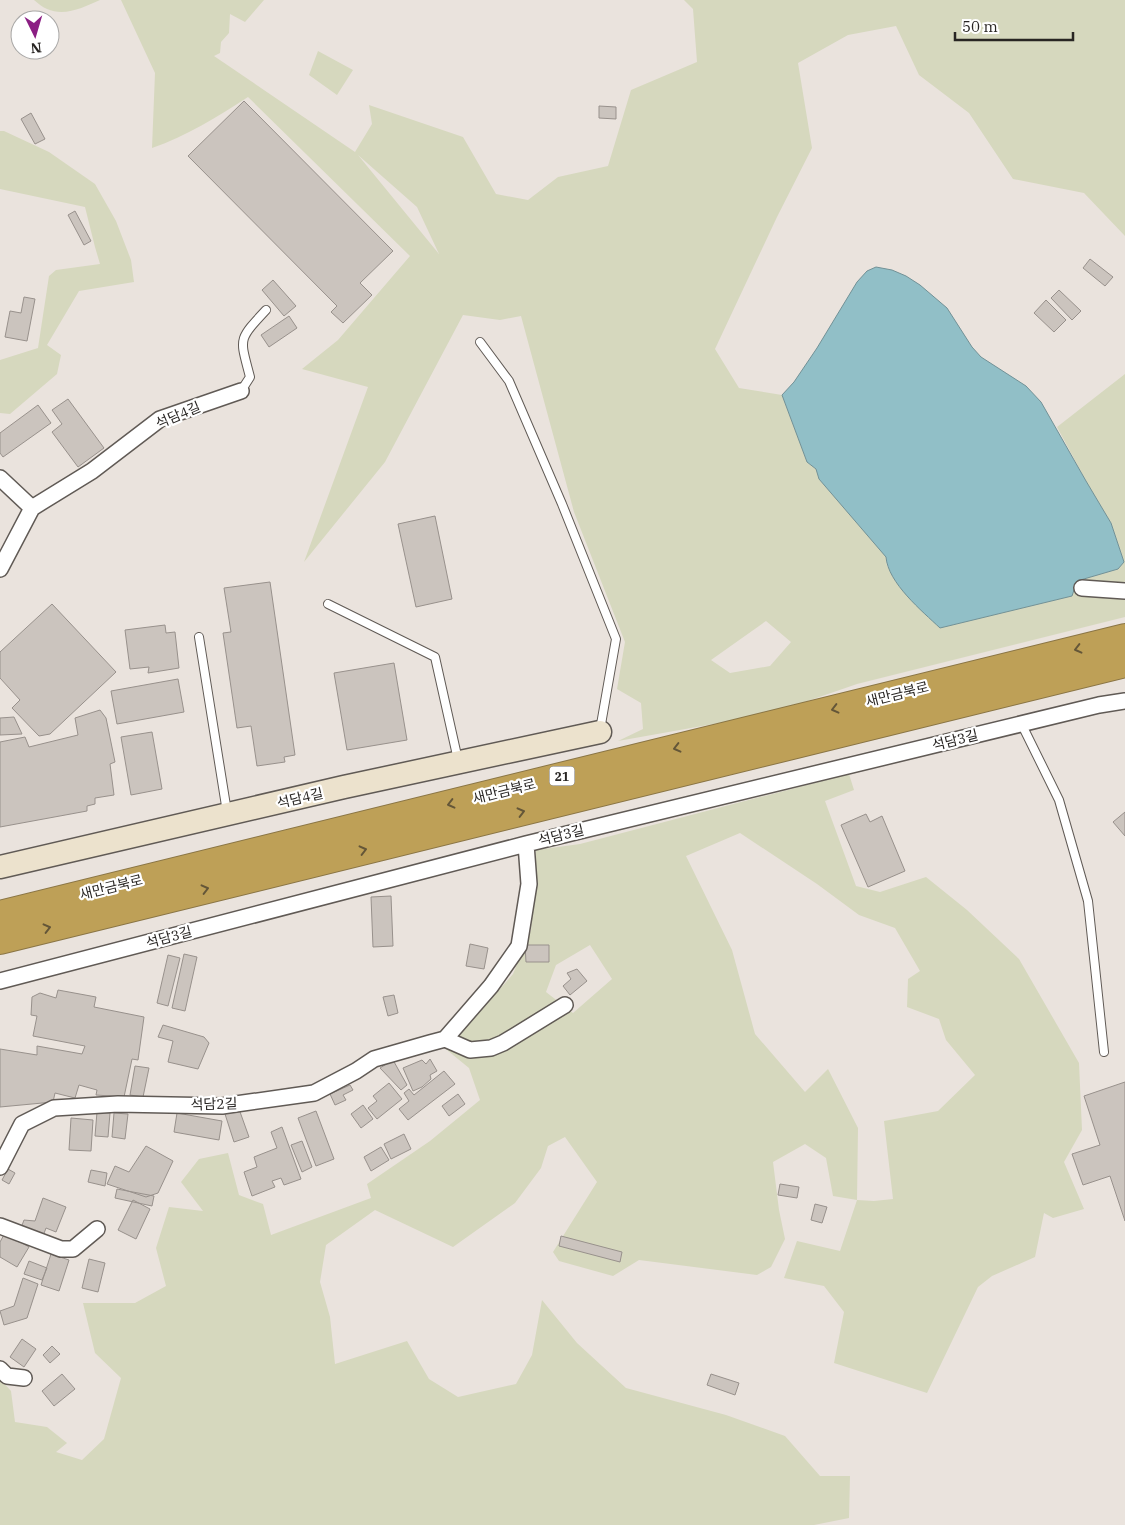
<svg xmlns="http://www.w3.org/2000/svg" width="1125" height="1525" viewBox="0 0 1125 1525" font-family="'IBM Plex Serif','Noto Sans KR',serif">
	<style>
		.green { fill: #d6d8be; fill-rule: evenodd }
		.water { fill: #91bfc7; stroke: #729196 }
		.building { fill: #cbc4be; stroke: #98918c }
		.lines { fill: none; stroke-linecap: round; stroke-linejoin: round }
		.lane-casing { stroke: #605a55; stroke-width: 10 }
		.street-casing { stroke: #605a55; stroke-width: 18 }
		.secondary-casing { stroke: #605a55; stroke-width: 25 }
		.highway-casing { stroke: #8a7545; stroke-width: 30 }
		.lane { stroke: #fff; stroke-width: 8 }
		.street { stroke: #fff; stroke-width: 15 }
		.secondary { stroke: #ece2cd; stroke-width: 22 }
		.highway { stroke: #bea057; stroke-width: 28 }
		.oneway { stroke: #645638 }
		.labels { text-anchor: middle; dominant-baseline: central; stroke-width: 4.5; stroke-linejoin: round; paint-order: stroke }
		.shield { fill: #fff; stroke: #686665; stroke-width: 1 }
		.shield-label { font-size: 12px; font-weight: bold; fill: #282523 }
		.street-label { font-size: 14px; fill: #282523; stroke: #fff }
	</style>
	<rect width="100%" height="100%" fill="#eae3dd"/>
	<!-- green -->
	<path class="green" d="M34,0H100C84,7 65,17 47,9C42,7 38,3 34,0Z
		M121,0H264L245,22L230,14L229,33L221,42L220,53L214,56L355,152L372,124L369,105L463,137L496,194L528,200L558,177L608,166L631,90L697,62L693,9L684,0H1125V236L1084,193L1013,179L969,113L919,75L896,26L848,35L798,63L812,148L777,217L715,349L739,388L782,395L807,462L816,469L819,479L877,545L886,557L887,566L929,618L1077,581L1118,569L1124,562L1111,523L1086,481L1057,427L1125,374V617L857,684L770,714L618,741L643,729L641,703L617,689L625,642L574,512L521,316L500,320L463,315L385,462L304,562L368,387L302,369L338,340L410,256L248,97C217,117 187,136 152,148L155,73ZM358,155L417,207L439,254ZM766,621L791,642L770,666L730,673L711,660Z
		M318,51L353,70L337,95L309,75Z
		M0,131H4L49,152L95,184L116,221L131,260L134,282L79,291L47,345L61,355L57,374L10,414L0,413V360L38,348L49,276L56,270L100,264L95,247L85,207L0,189Z
		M849,774L854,790L825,801L856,886L880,892L926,877L967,910L1019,959L1079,1063L1082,1130L1064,1162L1084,1209L1053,1218L1044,1213L1035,1257L992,1276L978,1287L927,1393L834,1363L844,1312L824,1286L784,1278L797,1241L840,1251L857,1200L833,1196L826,1158L805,1144L773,1162L779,1210L785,1239L771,1267L757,1275L639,1260L613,1276L559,1261L553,1252L597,1182L565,1137L548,1146L541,1168L515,1203L453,1247L375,1210L326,1245L320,1282L330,1317L335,1364L407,1341L429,1379L458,1397L516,1384L532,1355L542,1300L577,1343L626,1388L726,1415L785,1436L820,1476H850L849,1518L814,1525H0V1379L11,1391L15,1422L47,1427L67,1443L56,1452L82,1460L104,1439L121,1378L95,1353L83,1303H135L166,1286L156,1248L169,1207L203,1211L181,1182L199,1159L228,1153L239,1195L263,1204L271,1235L371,1198L367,1184L430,1141L480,1100L469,1068L442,1046L459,1036L513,974L531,930L536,850L580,844ZM740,833L817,884L859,915L895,928L920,971L908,979L907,1007L939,1019L946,1040L975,1075L938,1111L884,1121L893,1199L874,1201L857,1200L858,1128L828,1069L805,1092L755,1034L732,950L686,856ZM590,945L612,979L573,1013L546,992L556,965Z"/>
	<!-- water -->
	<path class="water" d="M876,267L892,270L906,276L920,285L947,308L972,347L981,357L1026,386L1041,402L1086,481L1111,523L1124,562L1118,569L1077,581L1072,596L940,628C922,611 888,583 886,557L819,479L816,469L807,462L782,395L794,382L817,348L857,282L867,271Z"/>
	<!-- building -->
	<path class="building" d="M244,101L393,251L360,283L372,295L343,323L331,312L337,306L188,156Z
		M599,106L616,107V119L599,118Z
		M31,113L45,139L35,144L21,119Z
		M75,211L91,241L84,245L68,215Z
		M1090,259L1113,277L1105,286L1083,268Z
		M273,280L296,306L284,316L262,290Z
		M1059,290L1081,311L1072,320L1051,298Z
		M24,297L35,299L27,341L5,337L10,311L21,313Z
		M1046,300L1066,320L1054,332L1034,313Z
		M289,316L297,328L269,347L261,335Z
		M68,399L104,448L78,467L52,432L62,424L52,410Z
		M38,405L51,423L3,457L0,453V433Z
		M435,516L452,599L416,607L398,524Z
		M270,582L295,755L284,757L285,762L257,766L251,726L237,728L223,633L231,632L224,588Z
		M52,604L116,672L50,734L39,736L12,708L20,700L0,678V652Z
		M165,625L166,633L175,632L179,668L148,673L149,667L130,669L125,630Z
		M394,663L407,740L347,750L334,673Z
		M178,679L184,712L117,724L111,691Z
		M100,710L106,718L115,762L110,764L114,795L95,798V804L87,806V811L0,827V742L25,737L29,747L78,735L75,718Z
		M14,717L22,734L0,735V718Z
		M152,732L162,789L131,795L121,737Z
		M1125,812V836L1113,822Z
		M866,814L870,822L882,816L905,871L868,887L841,825Z
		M391,896L393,946L373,947L371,897Z
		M470,944L488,948L484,969L466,966Z
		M525,945H549V962H526Z
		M184,954L197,957L185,1011L172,1008Z
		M168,955L180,958L168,1006L157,1003Z
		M577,969L587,981L570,995L563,986L571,979L567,973Z
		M58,990L96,997L94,1007L144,1017L138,1060L132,1059L124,1097L96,1095L97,1090L79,1085L75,1098L55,1093L53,1102L0,1107V1049L37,1055V1046L82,1054L85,1046L33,1036L37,1016L31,1015L32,997L40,993L56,998Z
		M394,995L398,1013L388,1016L383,997Z
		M163,1025L204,1037L209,1043L198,1069L168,1062L173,1041L158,1037Z
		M430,1059L437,1071L430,1075L431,1079L422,1087L413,1091L403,1068L422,1060L426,1064Z
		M393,1060L407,1085L401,1090L380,1068Z
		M135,1066L149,1068L143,1097L130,1095Z
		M444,1071L455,1084L408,1120L399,1109L409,1101L404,1093L409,1089L414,1095Z
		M1125,1082V1221L1110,1176L1083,1185L1072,1154L1100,1145L1084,1096Z
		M389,1083L402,1099L377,1119L368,1108L377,1101L373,1096Z
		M350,1085L353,1090L343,1095L346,1100L335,1105L330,1094Z
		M458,1094L465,1104L449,1116L442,1106Z
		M363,1105L373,1119L361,1128L351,1114Z
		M239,1109L249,1137L234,1142L225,1114Z
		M316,1111L334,1159L316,1166L298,1118Z
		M97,1112L110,1113L108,1137L95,1136Z
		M114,1113L128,1114L125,1139L112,1137Z
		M177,1113L222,1121L219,1140L174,1132Z
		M71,1118L93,1120L91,1151L69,1150Z
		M282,1127L301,1179L284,1185L281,1178L272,1181L275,1187L252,1196L244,1172L257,1167L254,1157L277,1148L271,1132Z
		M404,1134L411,1149L391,1159L384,1144Z
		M302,1141L312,1167L302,1172L291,1145Z
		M146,1146L173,1161L158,1193L146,1197L107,1184L115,1166L129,1172Z
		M381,1147L389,1160L371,1171L364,1157Z
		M8,1169L15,1173L9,1184L2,1180Z
		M91,1170L107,1173L105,1186L88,1182Z
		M780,1184L799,1187L797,1198L778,1195Z
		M117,1189L154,1196L152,1206L115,1198Z
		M43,1198L66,1207L56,1232L46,1228L43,1236L21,1228L24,1220L35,1221Z
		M133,1200L150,1209L136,1239L118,1230Z
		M815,1204L827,1207L822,1223L811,1220Z
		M5,1233L29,1247L17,1267L0,1257V1242Z
		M561,1236L622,1252L620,1262L559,1246Z
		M51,1254L69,1260L59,1291L41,1285Z
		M89,1259L105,1263L98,1292L82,1288Z
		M29,1261L47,1268L42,1280L24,1274Z
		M23,1278L38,1284L27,1318L4,1325L0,1311L14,1306Z
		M22,1339L36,1349L24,1367L10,1357Z
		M52,1346L60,1354L50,1363L43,1355Z
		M62,1374L75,1389L54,1406L42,1391Z
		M711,1374L739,1383L735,1395L707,1385Z"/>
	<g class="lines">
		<defs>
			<path id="lane" d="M480,342L509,381L562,504L616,639L600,730
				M241,391L250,377C240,338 237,341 266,310
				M328,604L435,657L458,760
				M199,637L227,812
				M1021,723L1059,800L1088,901L1104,1052"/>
			<path id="street" d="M0,478L32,508L92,471L160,419L241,391
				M0,569L32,508
				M1082,588L1125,591
				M0,981L526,844L1099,705L1125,701
				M445,1039L491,986L519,946L529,884L526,844
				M0,1167L22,1124L54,1108L118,1104L222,1106L314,1093L356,1071L374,1059L430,1043L445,1039L470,1050L491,1048L503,1043L565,1005
				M0,1226L61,1249H73L97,1229
				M0,1369L7,1376L24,1378"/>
			<path id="secondary" d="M0,867L344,787L600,732"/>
			<path id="highway" d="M0,915L1125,638
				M0,940L1125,663"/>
		</defs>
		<!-- lane casing -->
		<use href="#lane" class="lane-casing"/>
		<!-- street casing -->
		<use href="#street" class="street-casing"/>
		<!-- secondary casing -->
		<use href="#secondary" class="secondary-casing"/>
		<!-- highway casing -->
		<use href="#highway" class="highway-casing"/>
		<!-- lane -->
		<use href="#lane" class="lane"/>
		<!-- street -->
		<use href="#street" class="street"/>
		<!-- secondary -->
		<use href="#secondary" class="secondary"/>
		<!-- highway -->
		<use href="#highway" class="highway"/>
	</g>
	<!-- one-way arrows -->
	<defs><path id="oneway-chevron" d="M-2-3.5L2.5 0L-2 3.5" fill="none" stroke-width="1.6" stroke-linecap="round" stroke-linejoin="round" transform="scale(1.25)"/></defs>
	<g class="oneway">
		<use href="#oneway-chevron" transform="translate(1078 649) rotate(166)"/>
		<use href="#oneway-chevron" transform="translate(835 709) rotate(166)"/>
		<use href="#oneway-chevron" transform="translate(677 748) rotate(166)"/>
		<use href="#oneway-chevron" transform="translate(451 804) rotate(166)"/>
		<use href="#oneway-chevron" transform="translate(521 812) rotate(-14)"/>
		<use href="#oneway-chevron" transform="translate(363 850) rotate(-14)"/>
		<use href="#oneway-chevron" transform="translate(205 889) rotate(-14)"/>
		<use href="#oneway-chevron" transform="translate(47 928) rotate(-14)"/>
	</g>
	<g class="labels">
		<!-- shield labels -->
		<rect class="shield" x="549.5" y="766.5" width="25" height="19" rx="4"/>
		<g class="shield-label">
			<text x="562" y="776">21</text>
		</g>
		<!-- street labels -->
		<g class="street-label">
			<text transform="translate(178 415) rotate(-23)">석담4길</text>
			<text transform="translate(897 694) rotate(-14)">새만금북로</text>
			<text transform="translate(955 740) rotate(-14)">석담3길</text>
			<text transform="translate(504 791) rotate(-14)">새만금북로</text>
			<text transform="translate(300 798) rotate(-13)">석담4길</text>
			<text transform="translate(561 835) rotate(-14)">석담3길</text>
			<text transform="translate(111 887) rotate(-14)">새만금북로</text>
			<text transform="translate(169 937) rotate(-15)">석담3길</text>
			<text transform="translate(214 1104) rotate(-2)">석담2길</text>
		</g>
	</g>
	<!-- north arrow -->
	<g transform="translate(35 35) rotate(175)"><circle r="24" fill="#ffffff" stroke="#a9a8a7"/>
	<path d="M0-4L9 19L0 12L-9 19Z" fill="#8b1e83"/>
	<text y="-8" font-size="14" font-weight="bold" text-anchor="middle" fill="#282523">N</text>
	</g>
	<!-- scale -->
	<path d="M955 32v8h118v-8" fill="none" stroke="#282523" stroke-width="2.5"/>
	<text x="962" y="32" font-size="15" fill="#282523" stroke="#ffffff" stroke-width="4" paint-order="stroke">50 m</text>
</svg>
